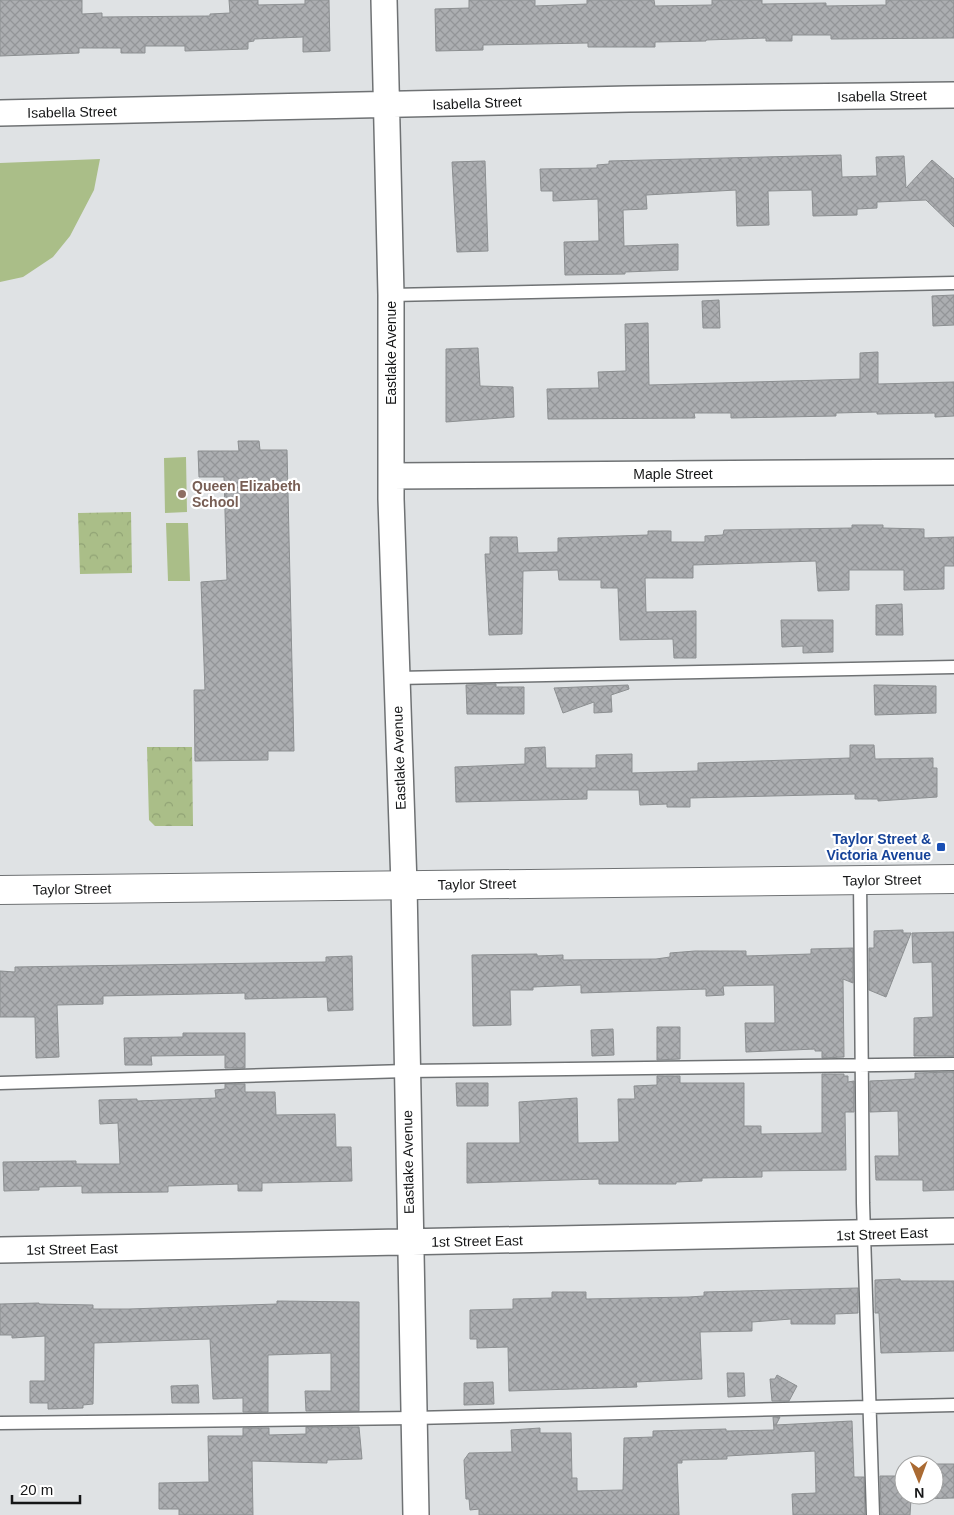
<svg xmlns="http://www.w3.org/2000/svg" width="954" height="1515" viewBox="0 0 954 1515" font-family="Helvetica,sans-serif">
	<style>
		.forest { fill: url(#forest-crowns) }
		.pitch { fill: #aabe88 }
		.building { fill: url(#building-cross-hatch); stroke: #8c8f91 }
		.lines { fill: none; stroke-linecap: round; stroke-linejoin: round }
		.service-casing { stroke: #6f7274; stroke-width: 15 }
		.minor-casing { stroke: #6f7274; stroke-width: 28 }
		.secondary-casing { stroke: #6f7274; stroke-width: 30 }
		.service { stroke: #fff; stroke-width: 12 }
		.minor { stroke: #fff; stroke-width: 25 }
		.secondary { stroke: #fff; stroke-width: 28 }
		.education-dot { fill: #8d6e63; stroke: #fff; stroke-width: 2 }
		.transit-dot { fill: #1a4fb4; stroke: #fff; stroke-width: 2 }
		.labels { text-anchor: middle; dominant-baseline: central; stroke-width: 4.5; stroke-linejoin: round; paint-order: stroke }
		.street-label { font-size: 14px; fill: #151617; stroke: #fff }
		.education-label { font-size: 14px; font-weight: bold; fill: #785e54; stroke: #fff; text-anchor: start }
		.transit-label { font-size: 14px; font-weight: bold; fill: #164399; stroke: #fff; text-anchor: end }
	</style>
	<defs>
		<pattern id="forest-crowns" width="20" height="18" patternUnits="userSpaceOnUse" patternTransform="scale(1.25)"><rect width="20" height="18" fill="#aabe88"/><path d="M2 6a3 3 0 1 1 6 0M12 15a3 3 0 1 1 6 0" fill="none" stroke="#91a375"/></pattern>
		<pattern id="building-cross-hatch" width="8" height="8" patternUnits="userSpaceOnUse" patternTransform="scale(1.25)"><rect width="8" height="8" fill="#acaeb1"/><path d="M0 0l8 8M0 8l8-8" fill="none" stroke="#939598"/></pattern>
	</defs>
	<rect width="100%" height="100%" fill="#dfe2e4"/>
	<!-- forest -->
	<path class="forest" d="M131,512L132,573L80,574L78,513Z
		M147,747H192L193,826H155L149,820Z"/>
	<!-- pitch -->
	<path class="pitch" d="M100,159L94,190L70,236L53,257L23,277L0,282V163Z
		M186,457L187,512L165,513L164,458Z
		M166,523H188L190,581H168Z"/>
	<!-- building -->
	<path class="building" d="M0,0H82V14L102,13V17L210,16V14L230,13L229,0H258V5L305,4V0H329L330,51L303,52V37L254,39V41L248,42V49L185,51V46H145V53H121V48H79V53L0,56Z
		M469,0H535V6L587,4V0H654L655,6L712,5V0H762V4L826,3V6L886,5V0H954V38L831,39V35H792V41H766V38L706,40V41L655,42V47H588V43L483,45V50L436,51L435,9L469,8Z
		M841,155L842,177L877,176L876,157L904,156L906,188L932,160L954,179V227L926,200L877,202V208L857,209V215L813,216L812,190L768,191L769,225L737,226L736,190L646,195L647,209L623,210L624,246L678,244V270L625,272V274L565,275L564,242L599,241L598,199L553,201V191H541L540,169L597,168V165L609,164V161Z
		M485,161L488,251L457,252L452,162Z
		M954,295V325L933,326L932,296Z
		M719,300L720,328H703L702,301Z
		M648,323L649,385L860,379V353L878,352V384L954,382V416L935,417V413L877,414V412L836,413V416L731,418V413H694L695,418L548,419L547,389L599,388L598,372L626,371L625,324Z
		M478,348L480,386L513,387L514,417L446,422V349Z
		M238,441H259L260,450H287L294,751H268V760L195,761L194,690H205L201,582L227,580L224,477H199L198,451H239Z
		M852,525H883V528L924,529V538L954,537V566H944V589L904,590V570H849V590L818,591L816,561L693,565V578H645L646,612L696,611V658H674L673,639L620,640L618,588H601V580H559L558,570L523,571L522,634L489,635L485,554H490V537H517L518,553L558,552V538L648,535V531H671V542H705V536L723,535L724,530L852,528Z
		M902,604L903,635H876V605Z
		M781,620H833V652L803,653V646L782,647Z
		M496,684V687H524V714H467L466,685Z
		M628,685L629,689L611,695L612,712L594,713V702L563,713L554,688Z
		M874,685L936,686V713L875,715Z
		M850,745H874L875,759L933,758V768H937V797L878,801V799H855V794L690,798V807H667V804L640,805L639,790H587V799L456,802L455,767L525,764V748L545,747L546,768H596V755L632,754V773L698,771V763L850,758Z
		M903,930V933H911L886,997L869,990V948H874V931Z
		M954,932V1056H914V1018L933,1017L932,962L913,963L912,933Z
		M853,948V983L843,979L844,1057L822,1058V1051H815V1049L746,1052L745,1023H775L774,985L723,986L724,995L706,996V989L581,993V985L533,987V990H510L511,1025L473,1026L472,955L537,954V956L563,955V960L656,959L670,957V953L695,951H746V956L811,954V949Z
		M352,956L353,1010L328,1011L327,997L245,999V993L103,996V1004L57,1005L59,1057L36,1058L35,1017H0V971L15,972V967L326,962V957Z
		M657,1027H680V1059L657,1060Z
		M613,1029L614,1055L592,1056L591,1030Z
		M183,1033H245V1068H225V1055L151,1056L152,1065H125L124,1038L183,1037Z
		M954,1072V1190L923,1191V1180H876L875,1156H899L898,1111L870,1112V1081L915,1079V1073Z
		M822,1074H844V1076H848V1082L854,1081V1112H845L846,1170L762,1171V1177L702,1178V1181L676,1182V1184H599V1179L467,1183V1143H520L519,1102L577,1098L578,1143L619,1142L618,1099H635L634,1086L657,1085V1076H680V1083H744V1126H761V1134L822,1133Z
		M456,1083H488V1106H457Z
		M225,1084H245V1092H275L276,1115L335,1114L336,1147H351L352,1181L262,1183V1191H238V1184L168,1186V1192L82,1193V1186L39,1187V1190L4,1191L3,1162L76,1161V1164H120L118,1123L100,1124L99,1100L137,1099V1101L216,1098L215,1090L225,1089Z
		M900,1279L901,1281H954V1351L881,1353L879,1313H875V1280Z
		M858,1288V1313L835,1314V1324H791V1319L752,1322V1331L700,1332L702,1379L636,1382L637,1387L509,1391L508,1347L477,1348V1339H470V1310L513,1309V1299L552,1298V1292H586V1299L689,1297L704,1296V1292Z
		M277,1301L359,1302V1411H306L305,1391H331V1353L268,1355V1412H243V1398L213,1399L210,1339L94,1343L93,1404L83,1405V1408L48,1409V1403H30V1381H45V1336L12,1338V1335H0V1304L39,1303V1304L93,1305V1309H129L277,1304Z
		M727,1373H744L745,1396L728,1397Z
		M777,1375L797,1386L789,1401H772L770,1379H775Z
		M493,1382L494,1404L464,1405V1383Z
		M198,1385L199,1403H172L171,1386Z
		M773,1417H780L776,1425L852,1421L854,1477H864L865,1515H793L792,1494L816,1493L815,1451L727,1456V1459L682,1460V1463H677L679,1515H479V1509L470,1510L469,1499H466L464,1460L469,1453L512,1452L511,1430L540,1428V1433H571L572,1478H577V1491L623,1490L624,1438L653,1437V1431L726,1429V1431L774,1430Z
		M306,1427H359L362,1459L327,1460V1463L252,1461L253,1515H179V1509H159V1483L209,1482L208,1436H243V1428H269V1435L306,1434Z
		M932,1464H954V1498L911,1499L910,1515H881L880,1476H904V1495H934V1465Z"/>
	<g class="lines">
		<defs>
			<path id="service" d="M391,295L954,283
				M397,678L954,667
				M860,880L863,1203L873,1515
				M0,1083L406,1071L954,1064
				M0,1423L413,1418L954,1405"/>
			<path id="minor" d="M384,0L391,295V499L404,885L416,1515
				M0,113L629,99L954,95
				M391,476L954,472
				M0,1250L954,1231"/>
			<path id="secondary" d="M0,890L954,879"/>
		</defs>
		<!-- service casing -->
		<use href="#service" class="service-casing"/>
		<!-- minor casing -->
		<use href="#minor" class="minor-casing"/>
		<!-- secondary casing -->
		<use href="#secondary" class="secondary-casing"/>
		<!-- service -->
		<use href="#service" class="service"/>
		<!-- minor -->
		<use href="#minor" class="minor"/>
		<!-- secondary -->
		<use href="#secondary" class="secondary"/>
	</g>
	<!-- markers -->
	<circle class="education-dot" cx="182" cy="494" r="5"/>
	<rect class="transit-dot" x="936" y="842" width="10" height="10" rx="2.5"/>
	<g class="labels">
		<!-- street labels -->
		<g class="street-label">
			<text transform="translate(882 96) rotate(-1)">Isabella Street</text>
			<text transform="translate(477 103) rotate(-2)">Isabella Street</text>
			<text transform="translate(72 112) rotate(-1)">Isabella Street</text>
			<text transform="translate(391 353) rotate(-90)">Eastlake Avenue</text>
			<text x="673" y="474">Maple Street</text>
			<text transform="translate(399 758) rotate(-92)">Eastlake Avenue</text>
			<text transform="translate(882 880) rotate(-1)">Taylor Street</text>
			<text transform="translate(477 884) rotate(-1)">Taylor Street</text>
			<text transform="translate(72 889) rotate(-1)">Taylor Street</text>
			<text transform="translate(408 1162) rotate(-91)">Eastlake Avenue</text>
			<text transform="translate(882 1234) rotate(-2)">1st Street East</text>
			<text transform="translate(477 1241) rotate(-1)">1st Street East</text>
			<text transform="translate(72 1249) rotate(-1)">1st Street East</text>
		</g>
		<!-- education labels -->
		<g class="education-label">
			<text x="192" y="486">Queen Elizabeth<tspan x="192" dy="16">School</tspan></text>
		</g>
		<!-- transit labels -->
		<g class="transit-label">
			<text x="931" y="839">Taylor Street &amp;<tspan x="931" dy="16">Victoria Avenue</tspan></text>
		</g>
	</g>
	<!-- north arrow -->
	<g transform="translate(919 1480) rotate(179)"><circle r="24" fill="#ffffff" stroke="#a1a2a2"/>
	<path d="M0-4L9 19L0 12L-9 19Z" fill="#aa6a32"/>
	<text y="-8" font-size="14" font-weight="bold" text-anchor="middle" fill="#151617">N</text>
	</g>
	<!-- scale -->
	<path d="M12 1495v8h68v-8" fill="none" stroke="#151617" stroke-width="2.5"/>
	<text x="20" y="1495" font-size="15" fill="#151617" stroke="#ffffff" stroke-width="4" paint-order="stroke">20 m</text>
</svg>
